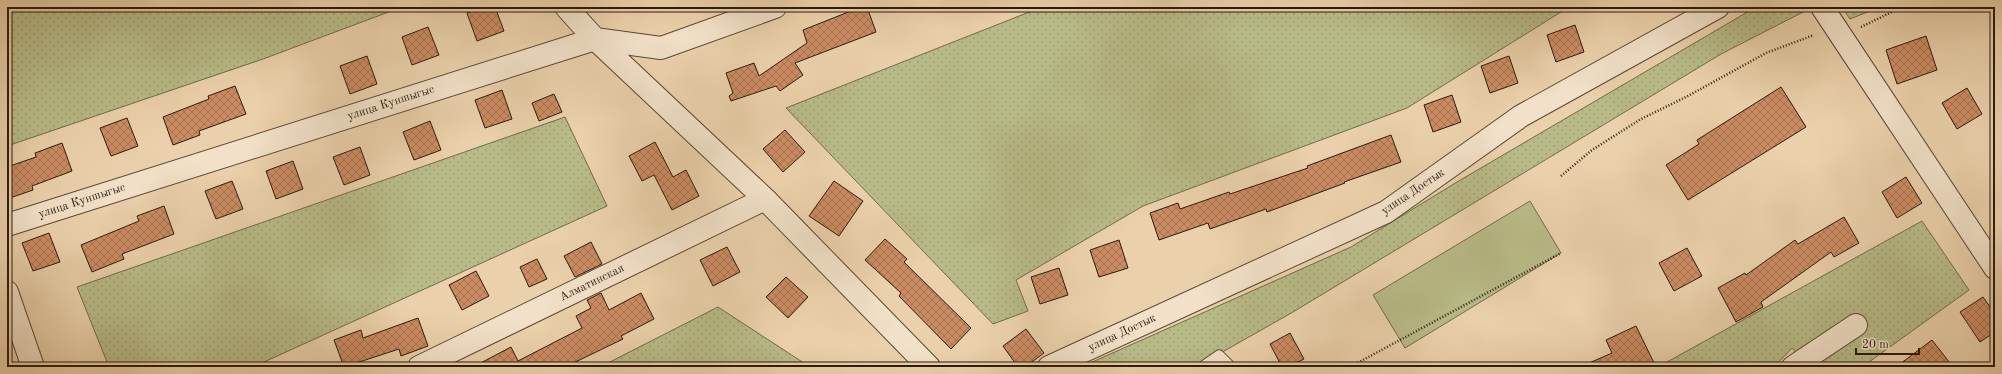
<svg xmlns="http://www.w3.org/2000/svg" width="2002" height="374" viewBox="0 0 2002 374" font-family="'Old Standard TT',serif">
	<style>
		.grass { fill: url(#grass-dots); stroke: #716b4b }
		.garden { fill: #b8bb88; stroke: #716b4b }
		.building { fill: url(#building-cross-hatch); stroke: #2a1b0e }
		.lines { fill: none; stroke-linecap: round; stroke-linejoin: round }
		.lane-casing { stroke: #5a4835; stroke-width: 13 }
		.street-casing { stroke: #5a4835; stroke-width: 24 }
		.path { stroke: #2a1b0e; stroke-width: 2.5; stroke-dasharray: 1 2; stroke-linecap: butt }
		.lane { stroke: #f2e1c8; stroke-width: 11 }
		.street { stroke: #f2e1c8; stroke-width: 22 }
		.labels { text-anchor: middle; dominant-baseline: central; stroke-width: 3.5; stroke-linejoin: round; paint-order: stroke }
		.street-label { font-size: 12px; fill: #2a1b0e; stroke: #f2e1c8 }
	</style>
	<defs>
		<pattern id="grass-dots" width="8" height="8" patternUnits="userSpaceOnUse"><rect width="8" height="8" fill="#b8bb88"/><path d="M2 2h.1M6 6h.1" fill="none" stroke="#9ea074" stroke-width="1.8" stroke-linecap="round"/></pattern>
		<pattern id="building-cross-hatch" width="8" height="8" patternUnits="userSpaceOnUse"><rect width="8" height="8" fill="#cc8c63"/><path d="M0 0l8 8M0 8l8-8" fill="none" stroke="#a67250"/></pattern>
	</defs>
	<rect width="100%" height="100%" fill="#ebd1ab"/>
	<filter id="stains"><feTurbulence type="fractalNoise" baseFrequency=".005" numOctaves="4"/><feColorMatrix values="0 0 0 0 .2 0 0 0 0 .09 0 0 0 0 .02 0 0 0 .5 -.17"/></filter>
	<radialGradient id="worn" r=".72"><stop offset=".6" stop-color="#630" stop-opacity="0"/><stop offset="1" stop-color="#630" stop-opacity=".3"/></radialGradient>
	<!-- grass -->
	<path class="grass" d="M13,7H402L263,59L7,146V9Z
		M1042,7H1569L1407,108L1143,206L1016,280L1028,311L993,324L786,108Z
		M1756,7H1805L1807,10L1721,54L1293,312L1196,367H1081L1351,247L1457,182Z
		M1842,7H1880L1850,19Z
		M565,117L607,206L253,367H109L77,287Z
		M1922,221L1969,290L1862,367H1809L1792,348L1774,367H1658Z
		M718,307L810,367H600Z"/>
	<!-- garden -->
	<path class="garden" d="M1530,201L1561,253L1405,348L1373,295Z"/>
	<!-- building -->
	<path class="building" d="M483,7H495L504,31L477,41L467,13Z
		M861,7H867L876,32L795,63L803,75L780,91L776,86L731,101L729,96L733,93L726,73L754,63L759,76L807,43L803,30Z
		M1575,25L1584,52L1556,62L1547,35Z
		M428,27L439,55L412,65L402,37Z
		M1926,36L1937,70L1897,84L1886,50Z
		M367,56L377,84L350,94L340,66Z
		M1509,56L1518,83L1490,93L1481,66Z
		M235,86L246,114L199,131L200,135L173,145L163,117L209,99L208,96Z
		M1781,87L1806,127L1688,200L1666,165L1699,144L1697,140Z
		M1967,88L1982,114L1957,129L1942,103Z
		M502,90L512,119L485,128L475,100Z
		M554,94L562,112L539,121L532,103Z
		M1452,95L1461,122L1433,132L1424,105Z
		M127,118L138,146L111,156L100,128Z
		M430,121L441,150L414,160L403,132Z
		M785,130L805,152L783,172L763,149Z
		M1391,135L1401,162L1344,182L1345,183L1267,212L1266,209L1210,229L1208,223L1159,240L1150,213L1178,203L1180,209L1229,192L1230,194L1308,168L1307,166Z
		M655,142L673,177L686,170L699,196L672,210L654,175L642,181L629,156Z
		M62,143L72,171L32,186L33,190L7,199V167L36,157L35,153Z
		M360,147L370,175L344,185L333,157Z
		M293,161L303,189L276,199L266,171Z
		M1906,177L1922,203L1897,218L1882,192Z
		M232,181L243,209L216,219L205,191Z
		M834,181L863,201L839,236L809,216Z
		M164,206L174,234L122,254L124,259L92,272L81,245L139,221L137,216Z
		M1844,217L1859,243L1834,257L1831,252L1761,302L1763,307L1736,322L1718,288L1745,273L1746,275L1795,240L1798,244Z
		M49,233L60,262L33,271L22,243Z
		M885,239L907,259L904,262L971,328L951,349L899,296L901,293L865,260Z
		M1119,240L1128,268L1099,277L1090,250Z
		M591,242L602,264L575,277L564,256Z
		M727,247L740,272L713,286L700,260Z
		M1687,248L1702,276L1674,291L1659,263Z
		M537,259L547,279L529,287L520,267Z
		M1059,268L1068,295L1040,304L1031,277Z
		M476,271L489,296L462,310L449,285Z
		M786,277L808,297L788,318L766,297Z
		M601,293L609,310L641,293L654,319L621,336L623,339L565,367H473L511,347L518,361L582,328L576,316L591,308L587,300Z
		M1983,297L1995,314V332L1980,342L1960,312Z
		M418,318L428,346L401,356L399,349L344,367L334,340L361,330L363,338Z
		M1636,326L1656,367H1580L1612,353L1606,340Z
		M1026,329L1044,353L1025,367H1018L1003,346Z
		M1290,333L1304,359L1288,367H1282L1270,344Z
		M1932,340L1953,367H1896Z"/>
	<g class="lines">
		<defs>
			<path id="lane" d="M1203,367L1219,356L1230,367"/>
			<path id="street" d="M566,7L595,39L765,199L929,367
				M1822,7L1995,268
				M7,225L595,39L661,48L775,7
				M7,292L33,367
				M419,367L765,199
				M1049,367L1386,212L1521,116L1718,7
				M1793,367L1856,325"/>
		</defs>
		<!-- lane casing -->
		<use href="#lane" class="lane-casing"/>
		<!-- street casing -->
		<use href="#street" class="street-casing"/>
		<!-- path -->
		<path class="path" d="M1861,27L1902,7
			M1561,176L1592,150L1641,119L1686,97L1766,53L1814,35
			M1350,367L1561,253"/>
		<!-- lane -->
		<use href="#lane" class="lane"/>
		<!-- street -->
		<use href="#street" class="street"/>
	</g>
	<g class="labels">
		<!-- street labels -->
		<g class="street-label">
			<text transform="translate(391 103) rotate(-18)">улица Куншыгыс</text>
			<text transform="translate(1413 192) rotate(-34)">улица Достык</text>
			<text transform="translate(82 201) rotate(-18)">улица Куншыгыс</text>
			<text transform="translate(592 283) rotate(-26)">Алматинская</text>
			<text transform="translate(1122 333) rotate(-25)">улица Достык</text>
		</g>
	</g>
	<!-- margin -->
	<rect width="2002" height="374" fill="none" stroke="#ebd1ab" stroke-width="24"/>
	<rect x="8" y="8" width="1986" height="358" fill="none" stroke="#2a1b0e" stroke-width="2"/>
	<rect x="12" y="12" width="1978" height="350" fill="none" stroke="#2a1b0e"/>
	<!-- scale -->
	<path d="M1856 348v6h63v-6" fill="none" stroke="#2a1b0e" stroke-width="2"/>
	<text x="1862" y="348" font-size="12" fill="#2a1b0e" stroke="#f2e1c8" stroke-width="3" paint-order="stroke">20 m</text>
	<rect width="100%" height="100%" filter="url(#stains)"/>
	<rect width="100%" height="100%" fill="url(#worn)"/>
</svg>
